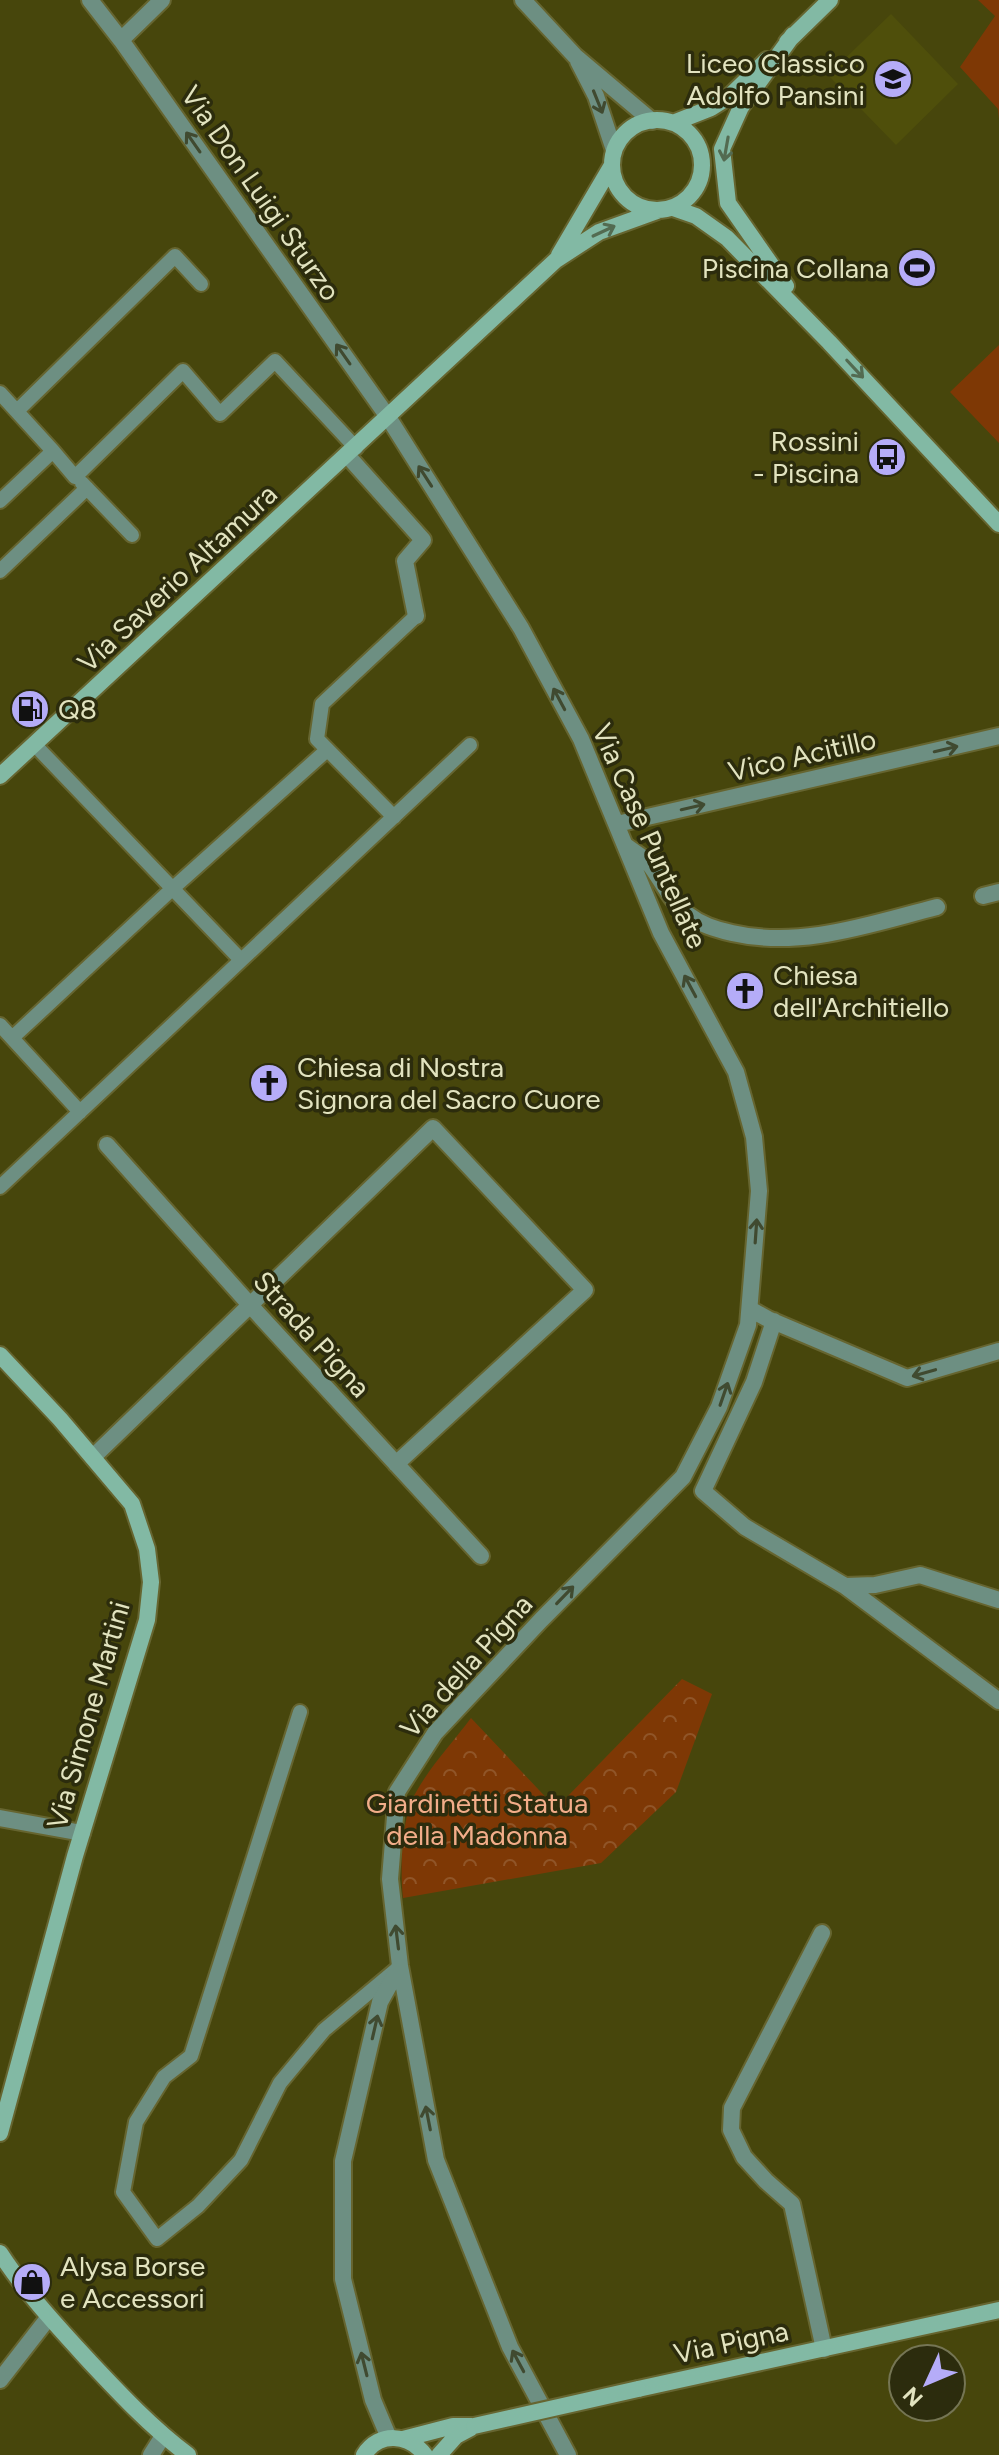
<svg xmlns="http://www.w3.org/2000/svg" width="999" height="2455" viewBox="0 0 999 2455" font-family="Figtree,sans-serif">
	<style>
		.built { fill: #4f4f0b }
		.grass { fill: #7e3805 }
		.forest { fill: url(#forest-crowns) }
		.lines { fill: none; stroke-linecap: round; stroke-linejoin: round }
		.service-casing { stroke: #666530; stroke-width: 18 }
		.minor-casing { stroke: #666530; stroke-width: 20 }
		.secondary-casing { stroke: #666530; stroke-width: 20 }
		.service { stroke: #6d8f82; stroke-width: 14 }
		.minor { stroke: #6d8f82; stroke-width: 16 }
		.secondary { stroke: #82b9a4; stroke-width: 16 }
		.secondary-bridge-casing { stroke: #666530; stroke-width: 20; stroke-linecap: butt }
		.secondary-bridge { stroke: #82b9a4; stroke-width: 16 }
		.oneway { stroke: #404a30 }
		.oneway2 { stroke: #536b51 }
		.labels { text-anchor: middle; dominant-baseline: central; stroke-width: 7; stroke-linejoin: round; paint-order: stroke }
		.poi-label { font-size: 28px; fill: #e2e3bf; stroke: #2c2c0d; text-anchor: start }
		.street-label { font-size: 28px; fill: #e2e3bf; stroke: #2c2c0d }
		.park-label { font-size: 28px; fill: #f2ad89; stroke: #2c2c0d }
	</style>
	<defs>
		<pattern id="forest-crowns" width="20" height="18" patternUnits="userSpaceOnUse" patternTransform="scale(2)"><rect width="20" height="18" fill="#7e3805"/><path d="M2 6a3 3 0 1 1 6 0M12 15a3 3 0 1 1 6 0" fill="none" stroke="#905528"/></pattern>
	</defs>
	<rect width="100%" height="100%" fill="#47460c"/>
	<!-- built -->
	<path class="built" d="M891,14L958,84L896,145L828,75Z"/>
	<!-- grass -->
	<path class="grass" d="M978,0H999V119L998,109L960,67L995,16Z
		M999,345V443L950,392Z"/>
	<!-- forest -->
	<path class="forest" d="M682,1679L712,1694L676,1792L601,1863L403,1898C400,1870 401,1819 415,1794C429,1768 453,1742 471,1718L555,1807L566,1798Z"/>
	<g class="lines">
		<defs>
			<path id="service" d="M0,393L53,451
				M17,411L175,256L201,284
				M82,483L132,535
				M0,501L53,451L75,477L183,371L220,414L275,361L356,448
				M0,571L87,488
				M34,744L241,960
				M394,817L317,739L322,704L416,616
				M0,1025L80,1112
				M12,1038L172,889L327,750
				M0,1187L470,745
				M300,1712L191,2056L164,2077L136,2122L123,2192L157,2239L198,2206L241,2160L280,2083L324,2030L397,1969"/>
			<path id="minor" d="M90,0L121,40L388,417L521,628L581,739L661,933L736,1072L754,1137L759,1191L748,1325L719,1407L683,1477L541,1620L435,1733L397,1792L390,1879L400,1966L436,2160L510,2347L568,2455
				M523,0L575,56L652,121
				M121,40L162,0
				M578,61L596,96L614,150
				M347,455L423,540L405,561L416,616
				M617,824L999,736
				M626,846C634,852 644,857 650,865C662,881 671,901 687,914C701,925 715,929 732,933C801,949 870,924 937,907
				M983,896L999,892
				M107,1145L250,1305L481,1556
				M750,1309L768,1319L907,1378L999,1351
				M774,1321L754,1382L703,1491L745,1527L845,1586L999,1701
				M93,1457L433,1128L585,1290L396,1464
				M845,1586L875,1585L920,1575L999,1600
				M0,1818L82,1833
				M822,1933L732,2108L731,2130L744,2157L766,2181L792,2204L824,2349
				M0,2380L49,2317
				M389,2438L373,2400L343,2279V2161L380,2002L400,1966
				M151,2455L163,2436"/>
			<path id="secondary" d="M787,42L830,0
				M612 165a45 45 0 1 1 90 0a45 45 0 1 1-90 0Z
				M673,123L711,108L730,96L767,60
				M673,208L696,216L727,238L829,342L999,524
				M559,255L612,165
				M786,286L728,203L722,149L741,107L793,35
				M0,776L556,260L599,232L657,211
				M0,1355L60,1419L132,1504L147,1549L151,1582L147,1620L75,1856L0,2133
				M0,2253C26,2293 58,2327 90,2362C121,2395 152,2428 188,2455
				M638,2389L999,2310
				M403,2439L453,2426H474
				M364,2455C379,2431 409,2434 425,2455
				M439,2455L456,2436L471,2428"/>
		</defs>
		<!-- service casing -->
		<use href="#service" class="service-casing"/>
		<!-- minor casing -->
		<use href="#minor" class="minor-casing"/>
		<!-- secondary casing -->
		<use href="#secondary" class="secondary-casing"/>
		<!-- service -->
		<use href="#service" class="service"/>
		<!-- minor -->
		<use href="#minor" class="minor"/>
		<!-- secondary -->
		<use href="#secondary" class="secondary"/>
		<defs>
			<path id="secondary-bridge" d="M474,2426L638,2389"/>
		</defs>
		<!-- secondary-bridge casing -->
		<use href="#secondary-bridge" class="secondary-bridge-casing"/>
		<!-- secondary-bridge -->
		<use href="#secondary-bridge" class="secondary-bridge"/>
	</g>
	<!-- one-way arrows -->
	<defs><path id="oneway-shaft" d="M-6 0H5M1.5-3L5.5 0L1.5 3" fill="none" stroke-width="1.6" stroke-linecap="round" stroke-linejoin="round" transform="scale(2)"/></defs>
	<g class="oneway">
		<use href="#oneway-shaft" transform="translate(598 102) rotate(68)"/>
		<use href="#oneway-shaft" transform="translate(193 142) rotate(-125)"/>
		<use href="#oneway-shaft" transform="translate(343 354) rotate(-125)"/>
		<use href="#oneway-shaft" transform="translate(425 476) rotate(-123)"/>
		<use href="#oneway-shaft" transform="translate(559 699) rotate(-118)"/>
		<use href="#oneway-shaft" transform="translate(946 749) rotate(-13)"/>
		<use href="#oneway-shaft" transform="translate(693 807) rotate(-13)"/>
		<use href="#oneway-shaft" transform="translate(690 986) rotate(-118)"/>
		<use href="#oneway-shaft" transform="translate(756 1231) rotate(-86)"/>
		<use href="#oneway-shaft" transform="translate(924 1373) rotate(164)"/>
		<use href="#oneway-shaft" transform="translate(724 1394) rotate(-71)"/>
		<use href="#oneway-shaft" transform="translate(565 1595) rotate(-46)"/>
		<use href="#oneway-shaft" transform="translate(397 1937) rotate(-97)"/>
		<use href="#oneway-shaft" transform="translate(375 2027) rotate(-77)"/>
		<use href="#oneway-shaft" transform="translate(428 2118) rotate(-101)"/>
		<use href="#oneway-shaft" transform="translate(518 2361) rotate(-118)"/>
		<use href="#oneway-shaft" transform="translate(364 2364) rotate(-104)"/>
	</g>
	<g class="oneway2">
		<use href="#oneway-shaft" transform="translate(726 149) rotate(100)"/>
		<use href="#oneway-shaft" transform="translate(604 231) rotate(-25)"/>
		<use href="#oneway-shaft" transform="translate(855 369) rotate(47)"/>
	</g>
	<!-- icons -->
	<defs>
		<symbol id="school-disc" viewBox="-11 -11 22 22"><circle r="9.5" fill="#b5acf8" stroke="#2c2c0d"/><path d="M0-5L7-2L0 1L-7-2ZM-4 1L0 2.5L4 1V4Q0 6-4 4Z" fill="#111"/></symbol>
		<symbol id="stadium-disc" viewBox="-11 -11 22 22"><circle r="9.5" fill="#b5acf8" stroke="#2c2c0d"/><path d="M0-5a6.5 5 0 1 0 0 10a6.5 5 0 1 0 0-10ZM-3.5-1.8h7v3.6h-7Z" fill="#111"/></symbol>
		<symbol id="bus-disc" viewBox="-11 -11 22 22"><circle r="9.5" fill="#b5acf8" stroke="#2c2c0d"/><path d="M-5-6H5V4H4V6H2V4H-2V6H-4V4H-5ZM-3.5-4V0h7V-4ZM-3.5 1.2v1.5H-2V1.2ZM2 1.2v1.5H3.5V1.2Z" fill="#111"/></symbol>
		<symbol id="fuel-disc" viewBox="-11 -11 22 22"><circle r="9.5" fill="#b5acf8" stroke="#2c2c0d"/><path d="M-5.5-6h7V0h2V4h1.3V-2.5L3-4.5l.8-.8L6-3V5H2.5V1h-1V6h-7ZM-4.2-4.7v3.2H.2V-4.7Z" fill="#111"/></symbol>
		<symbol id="church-disc" viewBox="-11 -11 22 22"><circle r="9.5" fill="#b5acf8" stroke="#2c2c0d"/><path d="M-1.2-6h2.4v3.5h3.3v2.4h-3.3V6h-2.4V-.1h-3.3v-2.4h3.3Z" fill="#111"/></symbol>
		<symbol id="shop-disc" viewBox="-11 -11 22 22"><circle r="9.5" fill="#b5acf8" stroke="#2c2c0d"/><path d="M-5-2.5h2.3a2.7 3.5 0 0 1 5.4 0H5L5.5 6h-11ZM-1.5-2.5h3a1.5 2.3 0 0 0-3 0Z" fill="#111"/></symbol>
	</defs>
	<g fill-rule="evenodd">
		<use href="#school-disc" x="871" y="57" width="44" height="44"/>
		<use href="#stadium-disc" x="895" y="246" width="44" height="44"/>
		<use href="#bus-disc" x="865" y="435" width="44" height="44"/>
		<use href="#fuel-disc" x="8" y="687" width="44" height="44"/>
		<use href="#church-disc" x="723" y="969" width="44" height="44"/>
		<use href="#church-disc" x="247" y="1061" width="44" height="44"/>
		<use href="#shop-disc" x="10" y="2260" width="44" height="44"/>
	</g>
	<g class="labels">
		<!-- poi labels -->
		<g class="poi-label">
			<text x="865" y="63" text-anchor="end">Liceo Classico<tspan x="865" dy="32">Adolfo Pansini</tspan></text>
			<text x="889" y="268" text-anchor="end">Piscina Collana</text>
			<text x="859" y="441" text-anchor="end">Rossini<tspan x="859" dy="32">- Piscina</tspan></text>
			<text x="58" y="709">Q8</text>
			<text x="773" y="975">Chiesa<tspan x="773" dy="32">dell'Architiello</tspan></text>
			<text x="297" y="1067">Chiesa di Nostra<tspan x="297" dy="32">Signora del Sacro Cuore</tspan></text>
			<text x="60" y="2266">Alysa Borse<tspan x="60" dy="32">e Accessori</tspan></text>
		</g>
		<!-- street labels -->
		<g class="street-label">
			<text transform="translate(261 193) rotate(55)">Via Don Luigi Sturzo</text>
			<text transform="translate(177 578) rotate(-43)">Via Saverio Altamura</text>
			<text transform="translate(802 755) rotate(-13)">Vico Acitillo</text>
			<text transform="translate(650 836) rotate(66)">Via Case Puntellate</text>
			<text transform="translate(312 1334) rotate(48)">Strada Pigna</text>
			<text transform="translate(466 1666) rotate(-48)">Via della Pigna</text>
			<text transform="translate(88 1715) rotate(-74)">Via Simone Martini</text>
			<text transform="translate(731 2342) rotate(-12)">Via Pigna</text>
		</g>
		<!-- park labels -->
		<g class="park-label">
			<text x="477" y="1803">Giardinetti Statua<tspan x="477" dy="32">della Madonna</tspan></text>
		</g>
	</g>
	<!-- north arrow -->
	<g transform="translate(927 2383) rotate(226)"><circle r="38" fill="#2c2c0d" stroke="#757554" stroke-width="2"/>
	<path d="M0-6L14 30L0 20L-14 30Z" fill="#b5acf8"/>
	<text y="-12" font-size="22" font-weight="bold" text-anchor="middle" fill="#e2e3bf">N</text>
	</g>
</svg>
